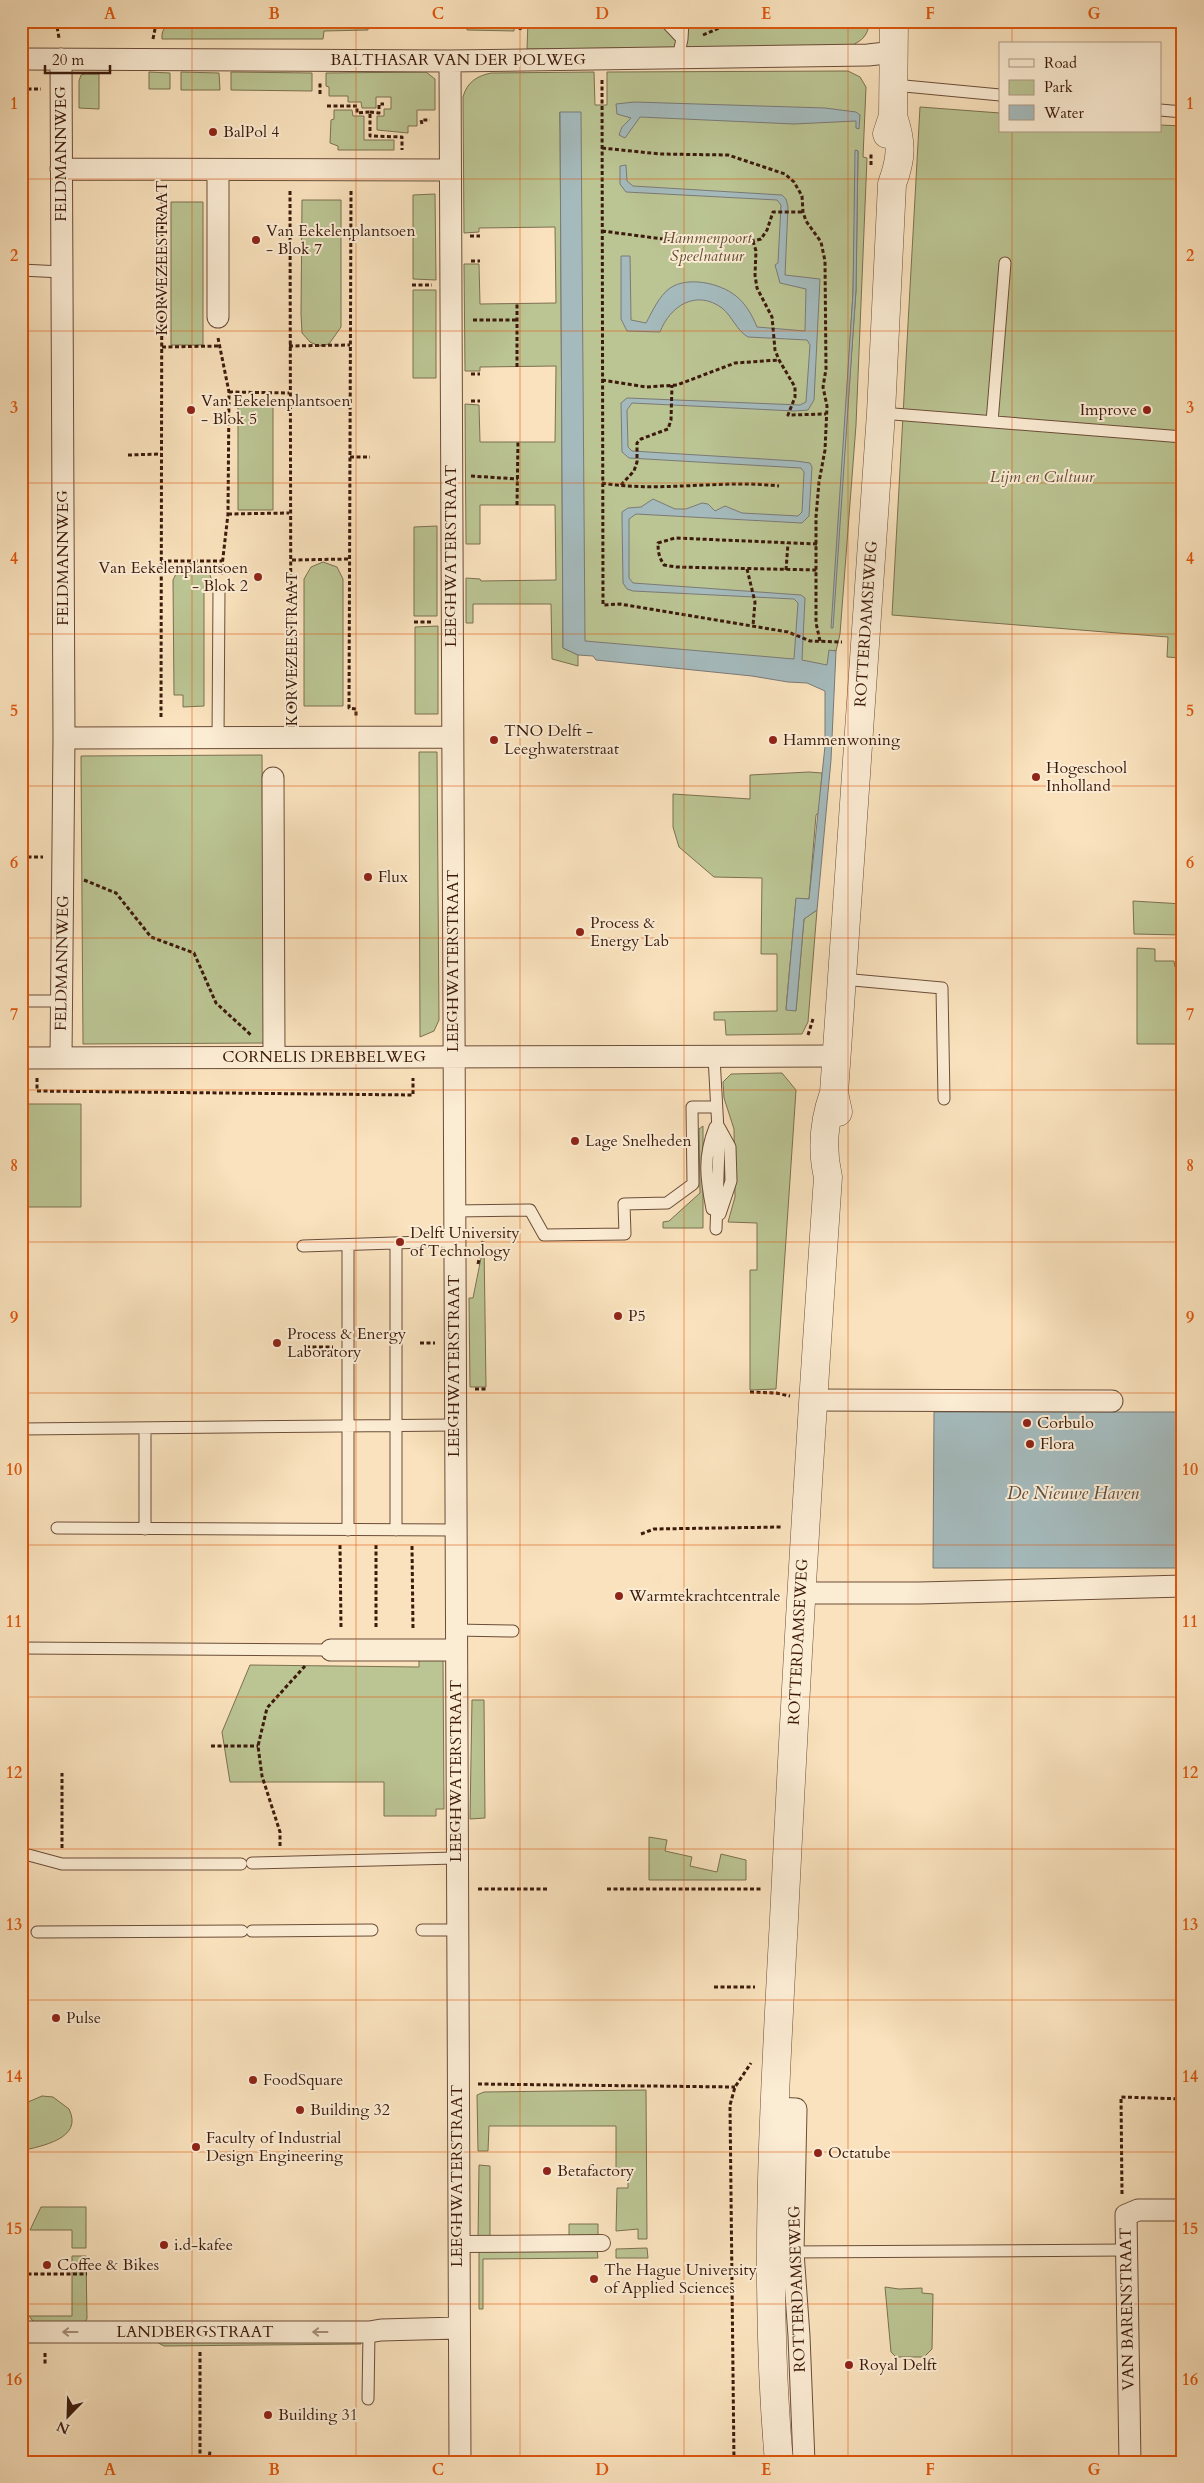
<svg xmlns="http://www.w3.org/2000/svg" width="1204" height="2483" viewBox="0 0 1204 2483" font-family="Cardo,serif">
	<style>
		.green { fill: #bbc493; stroke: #7c7050; fill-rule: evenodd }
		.water { fill: #a4babc; stroke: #7b7a76 }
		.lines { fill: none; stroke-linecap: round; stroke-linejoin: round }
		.service-casing { stroke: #6c4d38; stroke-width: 13 }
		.pedestrian-casing { stroke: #6c4d38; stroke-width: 18 }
		.minor-casing { stroke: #6c4d38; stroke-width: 23 }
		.tertiary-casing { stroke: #6c4d38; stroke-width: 29 }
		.path { stroke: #3d1b0c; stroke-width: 3; stroke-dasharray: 4 2.5; stroke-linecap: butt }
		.service { stroke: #fbecd4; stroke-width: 11 }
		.pedestrian { stroke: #fbecd4; stroke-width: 16 }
		.minor { stroke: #fbecd4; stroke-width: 21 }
		.tertiary { stroke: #fbecd4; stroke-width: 28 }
		.oneway { stroke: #a68e7a }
		.grid { fill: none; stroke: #df560c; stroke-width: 1; stroke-opacity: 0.55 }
		.poi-dot { fill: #8f2418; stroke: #fbecd4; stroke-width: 2 }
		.labels { text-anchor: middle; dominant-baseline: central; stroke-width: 4; stroke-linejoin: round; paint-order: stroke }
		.street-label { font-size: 16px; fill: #3d1b0c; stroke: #fbecd4 }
		.poi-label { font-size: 16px; fill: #3d1b0c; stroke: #fbecd4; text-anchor: start }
		.park-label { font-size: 16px; font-style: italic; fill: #634e34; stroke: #fbecd4 }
		.water-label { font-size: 18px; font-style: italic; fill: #5c4b41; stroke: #fbecd4 }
		.neatline { fill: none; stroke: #df560c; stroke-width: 2 }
		.grid-label { font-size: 16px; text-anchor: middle; font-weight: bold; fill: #df560c }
	</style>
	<rect width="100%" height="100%" fill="#f9e2bd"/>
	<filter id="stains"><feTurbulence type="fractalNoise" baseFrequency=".004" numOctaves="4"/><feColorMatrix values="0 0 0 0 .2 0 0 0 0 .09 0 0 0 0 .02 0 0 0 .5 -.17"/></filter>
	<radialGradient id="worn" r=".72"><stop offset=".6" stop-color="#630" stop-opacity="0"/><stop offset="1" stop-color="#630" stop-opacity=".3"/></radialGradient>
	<!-- green -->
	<path class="green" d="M179,21H368V30L324,31L323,39H162C161,27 168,24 179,21Z
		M467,21H515L514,31L467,30Z
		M528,21H869C869,35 862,41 850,46L527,49Z
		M848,71L860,77L866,87L863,157L867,158L856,425L840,634L836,651L834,650L831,675L573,646L560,112L563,648L578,655V666L552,659L551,604H473V623H466V578L480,579L481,581L556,580L555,505H480V544H466L465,404L479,405L480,442H555L556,366L480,367V371H465L464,264H479L480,304L556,303L555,227L479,228V232L464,233L463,97C467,82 477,76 491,73L594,72L595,105H607V72ZM856,150L858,151L856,290L833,615L853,293Z
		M149,72L170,73V89H149Z
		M181,72L219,73L220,90H181Z
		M231,72L312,73V91L231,90Z
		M426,72L435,79V110H417V126H408V133L377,130V116H384V109H391V97H376V108H362L361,102H348V96H329V87L326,86V73Z
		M85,74H99V109L79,108V81L81,75Z
		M920,107L1000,113V131H1160V125L1183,126V658L1167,657L1168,637L892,615Z
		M334,110H352L353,116H364V140H394V150H338V146L330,143L331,120L334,119Z
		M435,194L436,280L413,279V195Z
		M302,200H341V327L329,344L319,346L310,342L302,333L301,314Z
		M171,202H203V345H171Z
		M413,290H436V378H413Z
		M238,405H273V510H238Z
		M437,526V616H414V527Z
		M323,562L337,567L343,579V706H304V579L311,567Z
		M192,563C205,566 211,571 212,584L204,585V706L183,707V695H174L173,580L179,568Z
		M438,626V714H415V627Z
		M419,752H437L439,1020L434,1031L420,1037Z
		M262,755L264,1043L83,1044L81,756Z
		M809,772L822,773L819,812L816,815L809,899H796L786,1009L796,1010L804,919L817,910L808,1022L802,1034L726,1035L725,1020H714V1012L777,1011V954H761L762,878L714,877L679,847L673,827V794L750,799V775Z
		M1133,901L1183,904V935L1134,934Z
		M1137,948L1155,949V961H1174L1175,967H1181L1183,1044H1137Z
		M782,1073L796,1090L776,1389L750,1390V1270H757V1223L728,1222L735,1197L734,1129L724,1098L723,1082L731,1074Z
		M21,1104H81V1207H21Z
		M703,1126V1228H663V1222L669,1221L700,1193L699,1129Z
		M484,1243L486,1387H470L469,1298H473Z
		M443,1659L444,1809H436V1816H384V1782H230L222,1732L250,1665L419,1667V1660Z
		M472,1700H484L485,1818L470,1819Z
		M649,1837L667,1840L665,1851L692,1857L690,1866L717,1872L721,1854L746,1860V1880H649Z
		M646,2090L647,2239H638V2229L616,2231L617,2188H628V2172H616V2126H489L488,2151H478L477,2095L484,2092Z
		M42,2096L53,2097L69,2109C84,2139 41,2146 21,2151V2105Z
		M479,2165L490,2166V2239H478Z
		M41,2207H86V2248H72V2230H30Z
		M569,2224H598V2239L569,2238Z
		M647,2248L648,2258H616V2249Z
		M479,2249L597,2250L598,2258L483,2259V2309H479Z
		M72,2256H86L87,2319L84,2323L36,2325L29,2316H72Z
		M885,2287L899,2289L922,2288V2293L933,2294L932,2349L924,2357H896L891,2352Z
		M151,2339H356L361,2344L164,2346Z"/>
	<!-- water -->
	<path class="water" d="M634,102L825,108L856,112L860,115L859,129L856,128V121L794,124L640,117L625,138L619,135L622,127L631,118L617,114L616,104Z
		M560,112H581L585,641L794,659L798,603L794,599L633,591L627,589L623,583L622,517V512L628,508L641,507L653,499L675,509H686L702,503L708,504L715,511L725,506L742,513L798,516L802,512L804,472L801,468L629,458L622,452L621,403L627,398L800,405L806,402L810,345L807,340L748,337C737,331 732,316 722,308C696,289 670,306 660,332L627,331L621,319V256H630L631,320L646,323C652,312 659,296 670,288C688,276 720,283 736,296C746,304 752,315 757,327L805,331L806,289L780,283L775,265L778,263L781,205L777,200L626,192L620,184V166L626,165L627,181L633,186L782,195L786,199L788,207L785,275L820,279L814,400L808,410L794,411L632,403L627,410L628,447L632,451L796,461L810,463L812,467L809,516L802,523L636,514L629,519V578L633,583L801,595L805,598L802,660L827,665L829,650L836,651L831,760L817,910L804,919L796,1011L786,1010L796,898L809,899L825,746V691L807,683L788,682L752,676L596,660L593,656L578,655L563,648Z
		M855,150L858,151L856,290L833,628H831L853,293Z
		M934,1412H1183V1568H933Z"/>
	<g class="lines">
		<defs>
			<path id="service" d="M665,21L682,39
				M678,58L682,39L683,21
				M894,85L1000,95
				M1160,110L1183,112
				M21,270L62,272
				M881,413L1183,437
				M992,422L1005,263
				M218,738L219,590
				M842,979L942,988L944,1099
				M21,1001H62
				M714,1057L719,1148L716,1229
				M719,1127L730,1147L731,1181L720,1214
				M712,1209C706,1178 703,1157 715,1127
				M454,1211L530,1210L544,1235L625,1234L624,1204L667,1203L693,1184L692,1107H715
				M396,1245V1530
				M303,1246L454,1241
				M145,1428V1529
				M21,1429L455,1425
				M57,1528L455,1530
				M348,1530V1245
				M455,1630L513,1631
				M21,1648L331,1650
				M21,1853L62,1864H241
				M252,1863L456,1858
				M422,1930H456
				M252,1931L372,1930
				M37,1932L242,1931
				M789,2252L1126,2250
				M368,2399L369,2332"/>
			<path id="pedestrian" d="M458,2244L602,2243"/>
			<path id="minor" d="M21,59L450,61L868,55L895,52
				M450,61L460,2462
				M61,169L450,170
				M218,317V170
				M64,738L452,737
				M273,778L274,1057
				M21,1058L836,1056
				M61,1058L64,738L61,59
				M813,1400L1112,1401
				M800,1593H920L1183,1586
				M331,1650H455
				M774,2108L796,2109L793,2252L799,2336L804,2462
				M21,2332H369L381,2330L458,2328
				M1130,2462L1126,2215L1138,2210H1183"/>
			<path id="tertiary" d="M887,134L893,116L894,21
				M838,1112L834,1093L836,1064L881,413L892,184C902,157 902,143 893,116
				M779,2462C763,2281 774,2099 784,1919C796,1671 811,1424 828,1177C821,1147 824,1121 834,1093"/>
		</defs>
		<!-- service casing -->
		<use href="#service" class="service-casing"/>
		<!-- pedestrian casing -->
		<use href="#pedestrian" class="pedestrian-casing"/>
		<!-- minor casing -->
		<use href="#minor" class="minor-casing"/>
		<!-- tertiary casing -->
		<use href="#tertiary" class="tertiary-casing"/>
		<!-- path -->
		<path class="path" d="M56,21L59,38
			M520,30L521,21
			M703,35L735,21
			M153,39L155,29L163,21
			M602,80L603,605L620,604L788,632L810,641L842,642
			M21,89H41
			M320,94V81
			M327,106H357V113L370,112V136L402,137V150
			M370,112L379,113V104H384
			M422,124L421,120H430
			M602,148L660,154L728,155L785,174L794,182L802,196L803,212L806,221L821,242L825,261L826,369L823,387L827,406L825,450L819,482L816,517V623L820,641
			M871,165V152
			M290,191L291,717
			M351,191L349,708L356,709V716
			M602,231L671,240L737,239L753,241L761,239L767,230L773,212H803
			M470,236H480
			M753,241L756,251L755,275L757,288L772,317L775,350L779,360L795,387V397L788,415L826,414
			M471,261H480
			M412,285H432
			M473,320H517
			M218,338L229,392L228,514L221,575
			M289,346L350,345
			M162,347L219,346
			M517,367V303
			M471,374H480
			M602,380L646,387L677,385L735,363L779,360
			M229,392L289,393
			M471,401H480
			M128,455L161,454
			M350,457H370
			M471,476L518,479
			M602,483C661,493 721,479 779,486
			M621,485L634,471L637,462V443L641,439L668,429L671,420L672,385
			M517,505L518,441
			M228,514L289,513
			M817,544L675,538L658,543C658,552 659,557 664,565L676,567L817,570
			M292,560L350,559
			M161,561H222
			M747,569L755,602L753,626
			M786,570L788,543
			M414,622H431
			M161,717L162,191
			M21,857H43
			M84,880L116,893L151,937L194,953L216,1003L251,1035
			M808,1035L813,1019
			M37,1078V1091L413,1095V1078
			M478,1264L483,1241
			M420,1343H435
			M306,1347H333
			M475,1389H487
			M750,1392L776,1393L790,1396
			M641,1534L654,1529L781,1527
			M340,1545L341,1629
			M376,1545V1629
			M412,1546L413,1630
			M211,1746H258
			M280,1846V1832L262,1776L258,1746L267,1708L305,1666
			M62,1848V1773
			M478,1889H547
			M607,1889H761
			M714,1987H755
			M478,2084L735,2087
			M1122,2194L1121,2097L1183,2099
			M21,2274H87
			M200,2352V2462
			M45,2353V2365
			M209,2462L210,2450
			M734,2462L730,2105L735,2087L751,2063"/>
		<!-- service -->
		<use href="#service" class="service"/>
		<!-- pedestrian -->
		<use href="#pedestrian" class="pedestrian"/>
		<!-- minor -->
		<use href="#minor" class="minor"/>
		<!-- tertiary -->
		<use href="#tertiary" class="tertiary"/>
	</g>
	<!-- one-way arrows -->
	<defs><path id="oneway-shaft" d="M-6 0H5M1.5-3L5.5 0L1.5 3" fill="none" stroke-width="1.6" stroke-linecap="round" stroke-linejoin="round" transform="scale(1.25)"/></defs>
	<g class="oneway">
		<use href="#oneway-shaft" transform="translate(70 2332) rotate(-180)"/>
		<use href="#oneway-shaft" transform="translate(320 2332) rotate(-180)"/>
	</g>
	<!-- grid -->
	<path class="grid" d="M192,21V2462M356,21V2462M520,21V2462M684,21V2462M848,21V2462M1012,21V44M1012,131V2462M21,179H1183M21,331H1183M21,483H1183M21,634H1183M21,786H1183M21,938H1183M21,1090H1183M21,1242H1183M21,1393H1183M21,1545H1183M21,1697H1183M21,1849H1183M21,2000H1183M21,2152H1183M21,2304H1183"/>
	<!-- markers -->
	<g class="poi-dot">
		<circle cx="213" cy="132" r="5"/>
		<circle cx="256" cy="240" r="5"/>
		<circle cx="191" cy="410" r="5"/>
		<circle cx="1147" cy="410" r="5"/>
		<circle cx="258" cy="577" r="5"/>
		<circle cx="494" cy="740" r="5"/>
		<circle cx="773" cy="740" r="5"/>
		<circle cx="1036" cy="777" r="5"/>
		<circle cx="368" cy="877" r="5"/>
		<circle cx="580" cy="932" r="5"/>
		<circle cx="575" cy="1141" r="5"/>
		<circle cx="400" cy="1242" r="5"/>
		<circle cx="618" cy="1316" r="5"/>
		<circle cx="277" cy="1343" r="5"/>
		<circle cx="1027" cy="1423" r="5"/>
		<circle cx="1030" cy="1444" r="5"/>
		<circle cx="619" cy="1596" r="5"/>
		<circle cx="56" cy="2018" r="5"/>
		<circle cx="253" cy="2080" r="5"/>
		<circle cx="300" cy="2110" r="5"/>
		<circle cx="196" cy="2147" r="5"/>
		<circle cx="818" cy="2153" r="5"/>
		<circle cx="547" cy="2171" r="5"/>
		<circle cx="164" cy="2245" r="5"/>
		<circle cx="47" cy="2265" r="5"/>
		<circle cx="594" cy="2279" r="5"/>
		<circle cx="849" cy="2365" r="5"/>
		<circle cx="268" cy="2415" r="5"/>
	</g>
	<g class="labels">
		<!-- street labels -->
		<g class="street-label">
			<text x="458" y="60">BALTHASAR VAN DER POLWEG</text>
			<text transform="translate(61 154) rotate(-90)">FELDMANNWEG</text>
			<text transform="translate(162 258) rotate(-90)">KORVEZEESTRAAT</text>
			<text transform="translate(451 556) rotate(-90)">LEEGHWATERSTRAAT</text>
			<text transform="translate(63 558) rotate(-90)">FELDMANNWEG</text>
			<text transform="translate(866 624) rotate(-86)">ROTTERDAMSEWEG</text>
			<text transform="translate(292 649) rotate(-90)">KORVEZEESTRAAT</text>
			<text transform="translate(453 961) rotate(-90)">LEEGHWATERSTRAAT</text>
			<text transform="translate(62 963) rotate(-89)">FELDMANNWEG</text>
			<text x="324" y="1057">CORNELIS DREBBELWEG</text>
			<text transform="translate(454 1366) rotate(-90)">LEEGHWATERSTRAAT</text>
			<text transform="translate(798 1642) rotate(-87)">ROTTERDAMSEWEG</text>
			<text transform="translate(456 1771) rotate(-90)">LEEGHWATERSTRAAT</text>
			<text transform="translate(457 2176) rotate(-90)">LEEGHWATERSTRAAT</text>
			<text transform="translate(797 2289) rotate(-92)">ROTTERDAMSEWEG</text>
			<text transform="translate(1127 2309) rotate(-91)">VAN BARENSTRAAT</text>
			<text x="195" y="2332">LANDBERGSTRAAT</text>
		</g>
		<!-- poi labels -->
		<g class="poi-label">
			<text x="223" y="132">BalPol 4</text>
			<text x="266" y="231">Van Eekelenplantsoen<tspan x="266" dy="18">- Blok 7</tspan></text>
			<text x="201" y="401">Van Eekelenplantsoen<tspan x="201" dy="18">- Blok 5</tspan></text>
			<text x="1137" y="410" text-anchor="end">Improve</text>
			<text x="248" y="568" text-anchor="end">Van Eekelenplantsoen<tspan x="248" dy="18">- Blok 2</tspan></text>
			<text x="504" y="731">TNO Delft -<tspan x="504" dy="18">Leeghwaterstraat</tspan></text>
			<text x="783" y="740">Hammenwoning</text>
			<text x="1046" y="768">Hogeschool<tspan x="1046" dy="18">Inholland</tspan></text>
			<text x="378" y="877">Flux</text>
			<text x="590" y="923">Process &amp;<tspan x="590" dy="18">Energy Lab</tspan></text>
			<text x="585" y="1141">Lage Snelheden</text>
			<text x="410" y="1233">Delft University<tspan x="410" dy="18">of Technology</tspan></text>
			<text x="628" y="1316">P5</text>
			<text x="287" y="1334">Process &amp; Energy<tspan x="287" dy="18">Laboratory</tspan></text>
			<text x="1037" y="1423">Corbulo</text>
			<text x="1040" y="1444">Flora</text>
			<text x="629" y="1596">Warmtekrachtcentrale</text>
			<text x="66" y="2018">Pulse</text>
			<text x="263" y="2080">FoodSquare</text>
			<text x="310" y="2110">Building 32</text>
			<text x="206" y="2138">Faculty of Industrial<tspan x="206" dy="18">Design Engineering</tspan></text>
			<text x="828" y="2153">Octatube</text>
			<text x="557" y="2171">Betafactory</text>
			<text x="174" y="2245">i.d-kafee</text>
			<text x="57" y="2265">Coffee &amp; Bikes</text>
			<text x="604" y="2270">The Hague University<tspan x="604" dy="18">of Applied Sciences</tspan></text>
			<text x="859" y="2365">Royal Delft</text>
			<text x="278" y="2415">Building 31</text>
		</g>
		<!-- park labels -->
		<g class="park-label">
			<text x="707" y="238">Hammenpoort<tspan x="707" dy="18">Speelnatuur</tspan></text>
			<text x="1042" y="477">Lijm en Cultuur</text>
		</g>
		<!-- water labels -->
		<g class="water-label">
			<text x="1073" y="1493">De Nieuwe Haven</text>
		</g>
	</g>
	<!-- margin -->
	<rect width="1204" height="2483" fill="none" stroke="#f9e2bd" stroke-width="55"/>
	<!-- legend -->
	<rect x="999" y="42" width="162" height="90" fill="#fbecd4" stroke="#af9884"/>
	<rect x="1009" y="59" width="25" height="8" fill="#fbecd4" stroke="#af9884"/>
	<text x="1044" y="68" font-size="15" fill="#3d1b0c">Road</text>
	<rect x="1009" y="80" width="25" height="15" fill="#bbc493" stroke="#af9884"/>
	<text x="1044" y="92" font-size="15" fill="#3d1b0c">Park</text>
	<rect x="1009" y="105" width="25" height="15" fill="#a4babc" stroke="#af9884"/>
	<text x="1044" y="118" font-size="15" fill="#3d1b0c">Water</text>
	<!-- north arrow -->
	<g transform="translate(68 2416) rotate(203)" stroke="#fbecd4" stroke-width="4" paint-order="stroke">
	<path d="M0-4L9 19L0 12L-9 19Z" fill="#3d1b0c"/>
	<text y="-8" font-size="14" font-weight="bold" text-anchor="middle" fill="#3d1b0c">N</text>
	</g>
	<!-- scale -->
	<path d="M45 65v8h65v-8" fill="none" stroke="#3d1b0c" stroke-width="2.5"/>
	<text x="52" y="65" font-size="15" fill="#3d1b0c" stroke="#fbecd4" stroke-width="4" paint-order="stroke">20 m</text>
	<rect x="28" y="28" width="1148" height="2428" class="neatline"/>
	<g class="grid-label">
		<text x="110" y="19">A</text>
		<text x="274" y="19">B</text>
		<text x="438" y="19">C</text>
		<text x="602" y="19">D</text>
		<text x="766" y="19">E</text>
		<text x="930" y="19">F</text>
		<text x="1094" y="19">G</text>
		<text x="14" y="109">1</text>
		<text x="1190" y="109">1</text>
		<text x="14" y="261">2</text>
		<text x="1190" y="261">2</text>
		<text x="14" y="413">3</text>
		<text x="1190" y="413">3</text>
		<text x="14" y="564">4</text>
		<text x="1190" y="564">4</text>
		<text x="14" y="716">5</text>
		<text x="1190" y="716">5</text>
		<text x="14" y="868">6</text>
		<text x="1190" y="868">6</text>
		<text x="14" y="1020">7</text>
		<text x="1190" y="1020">7</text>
		<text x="14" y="1171">8</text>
		<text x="1190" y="1171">8</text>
		<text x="14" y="1323">9</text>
		<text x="1190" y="1323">9</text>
		<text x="14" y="1475">10</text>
		<text x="1190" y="1475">10</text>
		<text x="14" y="1627">11</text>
		<text x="1190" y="1627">11</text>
		<text x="14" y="1778">12</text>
		<text x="1190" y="1778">12</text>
		<text x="14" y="1930">13</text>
		<text x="1190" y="1930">13</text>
		<text x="14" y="2082">14</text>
		<text x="1190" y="2082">14</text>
		<text x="14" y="2234">15</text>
		<text x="1190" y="2234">15</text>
		<text x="14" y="2385">16</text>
		<text x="1190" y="2385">16</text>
		<text x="110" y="2475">A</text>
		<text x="274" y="2475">B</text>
		<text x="438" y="2475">C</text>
		<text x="602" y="2475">D</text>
		<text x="766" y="2475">E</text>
		<text x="930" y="2475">F</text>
		<text x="1094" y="2475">G</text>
	</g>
	<rect width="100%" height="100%" filter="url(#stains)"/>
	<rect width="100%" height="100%" fill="url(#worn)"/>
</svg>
